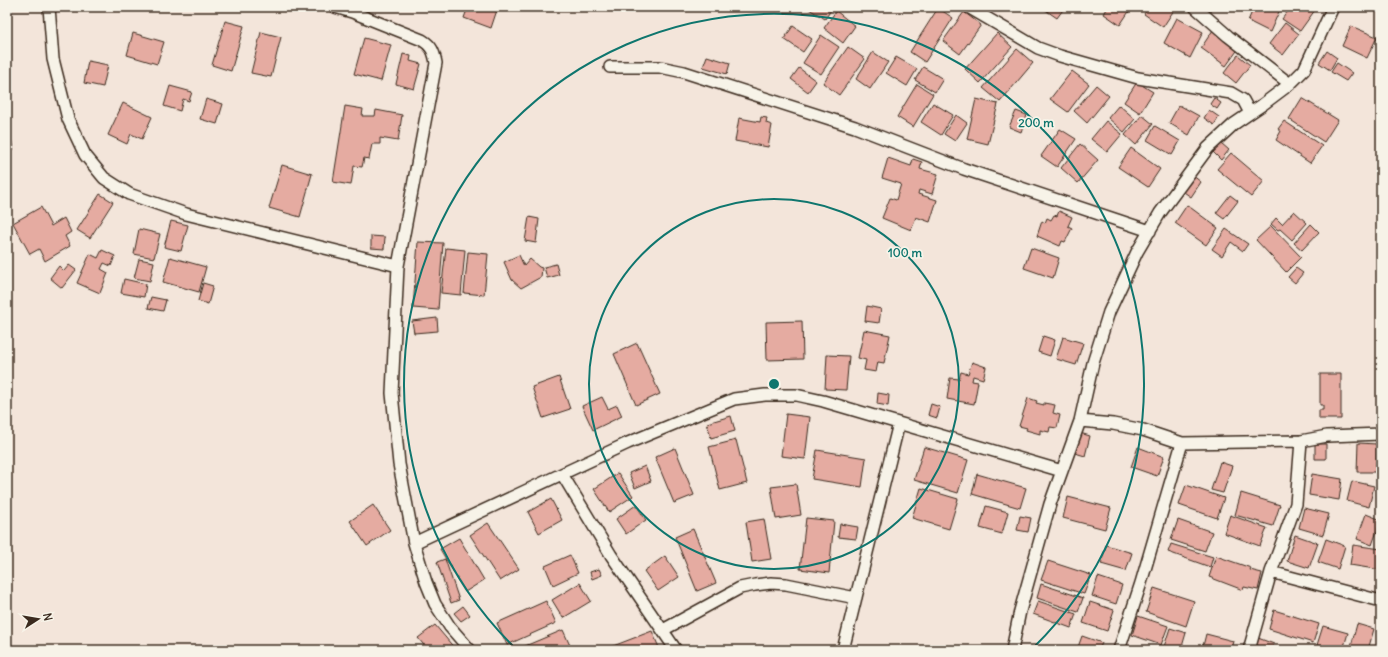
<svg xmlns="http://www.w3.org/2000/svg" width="1388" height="657" viewBox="0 0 1388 657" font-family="Delius,sans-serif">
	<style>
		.building { fill: #e5aba1; stroke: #3b2a1e }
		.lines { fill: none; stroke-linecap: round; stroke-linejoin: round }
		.minor-casing { stroke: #3b2a1e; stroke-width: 14 }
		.minor { stroke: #f7f3e8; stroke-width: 11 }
		.ring { fill: none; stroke: #0f766e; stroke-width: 2 }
		.centre { fill: #0f766e; stroke: #f7f3e8; stroke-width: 2 }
		.ring-label { font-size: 12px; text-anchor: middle; font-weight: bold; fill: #0f766e; stroke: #f7f3e8; stroke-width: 3.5; stroke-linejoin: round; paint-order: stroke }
	</style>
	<rect width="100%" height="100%" fill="#f3e5da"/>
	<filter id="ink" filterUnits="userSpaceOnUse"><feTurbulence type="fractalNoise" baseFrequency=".025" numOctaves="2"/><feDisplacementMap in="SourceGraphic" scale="8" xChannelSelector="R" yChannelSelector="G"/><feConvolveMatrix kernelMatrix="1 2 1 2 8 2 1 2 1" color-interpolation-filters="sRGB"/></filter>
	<g filter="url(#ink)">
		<!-- building -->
		<path class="building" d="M468,7H498L491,28L464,18Z
			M810,7H833L825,19L809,9Z
			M1041,7H1065L1057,18Z
			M1108,7H1132L1120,25L1104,14Z
			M1149,7H1176L1163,27L1144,14Z
			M1254,7H1281L1270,32L1248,21Z
			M1291,7H1311L1315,10L1300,31L1282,19Z
			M938,8L953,18L925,62L910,52Z
			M836,11L855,26L843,43L824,28Z
			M964,12L981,25L960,54L943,41Z
			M1177,18L1203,32L1190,58L1164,43Z
			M225,21L244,26L231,71L212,65Z
			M1285,23L1299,34L1283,55L1269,44Z
			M793,26L812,39L803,52L784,39Z
			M1351,26L1377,37L1367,58L1342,46Z
			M1213,30L1239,48L1226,66L1201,48Z
			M261,32L281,37L271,77L251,73Z
			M133,33L164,42L157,64L127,55Z
			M997,33L1012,47L980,83L965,69Z
			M821,35L839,47L821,74L803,63Z
			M364,38L391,45L381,81L354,74Z
			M848,47L865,59L839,95L823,83Z
			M1017,49L1033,63L1000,102L983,88Z
			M1327,51L1337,58L1330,70L1319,63Z
			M873,52L888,62L870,89L856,79Z
			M403,54L411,56L410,61L421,64L414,89L396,84Z
			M1238,55L1250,65L1236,83L1224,73Z
			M707,56L730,63L727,74L703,67Z
			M896,57L917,69L907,86L886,73Z
			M88,61L108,65L103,87L84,83Z
			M1337,63L1352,73L1346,81L1331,72Z
			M923,67L943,79L935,92L915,80Z
			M799,68L816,81L808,92L791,79Z
			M1072,71L1089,84L1068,112L1050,99Z
			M1137,82L1153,92L1140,113L1124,102Z
			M917,84L933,94L913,127L897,117Z
			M1096,85L1109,96L1087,123L1074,111Z
			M170,86L192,92L189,101L183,99L180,111L164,106Z
			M1214,98L1221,103L1217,109L1210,104Z
			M1302,98L1338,120L1324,142L1289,119Z
			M206,99L223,104L217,124L200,119Z
			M976,99L998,104L988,144L967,139Z
			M123,103L152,117L142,139L131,134L127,144L108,135Z
			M933,103L953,115L941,135L921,122Z
			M1119,105L1135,119L1124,132L1108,118Z
			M1179,105L1199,116L1189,135L1169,123Z
			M345,106L363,109L362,116H375L376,110L402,115L398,141L380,138V144H372L369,159L364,158L362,167L354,166L351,185L333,182Z
			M1209,110L1219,117L1214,125L1204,118Z
			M1016,111L1027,115L1021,132L1009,127Z
			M956,115L967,123L955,141L944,134Z
			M1142,115L1153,124L1136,145L1125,135Z
			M761,117L767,118L766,123L772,125L768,147L735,141L739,118L760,122Z
			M7,119H8L13,150L7,151Z
			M1106,121L1122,134L1107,152L1091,139Z
			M1284,121L1322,146L1310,163L1276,140L1281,131L1278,129Z
			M1155,126L1180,141L1172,155L1147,140Z
			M1060,129L1076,139L1057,167L1041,156Z
			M1221,143L1229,150L1221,160L1213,152Z
			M1080,144L1098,160L1078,183L1061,168Z
			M1131,148L1160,169L1148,187L1118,167Z
			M1231,153L1264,181L1251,197L1217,169Z
			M888,158L911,166L913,159L922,162L920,169L938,174L932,194L919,190L918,194L937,200L930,222L916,217L911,230L882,218L890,198L896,200L901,184L882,178Z
			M282,165L312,174L300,217L269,208Z
			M1192,175L1201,182L1191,197L1181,190Z
			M100,194L113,202L90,238L77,230Z
			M1230,195L1238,201L1224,219L1216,213Z
			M1187,205L1218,228L1206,245L1175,223Z
			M41,207L51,226L64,218L71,232L65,236L70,246L45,261L39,249L30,254L13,223Z
			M1059,211L1072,217L1068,226L1072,228L1065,242L1062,241L1060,246L1037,236L1042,221L1045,223L1047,218L1051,220L1054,215L1057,216Z
			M1294,211L1307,223L1292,240L1280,229L1278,230L1271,224L1276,218L1282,224Z
			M529,217L539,219L536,243L525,241Z
			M171,221L188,225L181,251L164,247Z
			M1311,224L1319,232L1302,250L1294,243Z
			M1271,226L1301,257L1286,272L1256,240Z
			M139,229L160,234L154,258L134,254Z
			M1226,229L1248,244L1243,251L1231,242L1222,256L1212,249Z
			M371,236L385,237L384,249L371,248Z
			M418,242L443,243L438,310L413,308Z
			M446,248L465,250L461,295L441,293Z
			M1031,248L1059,258L1053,278L1024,268Z
			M102,250L115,256L111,266L104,263L101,269L108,273L100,293L77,283L90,254L98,258Z
			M468,252L488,254L484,295L464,293Z
			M519,255L524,266L530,259L539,267L542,268L541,277L521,288L512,280L504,262Z
			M170,257L206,267L199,292L163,282Z
			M139,259L154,262L150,281L134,278Z
			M556,264L559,275L547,278L544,267Z
			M69,265L76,270L62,288L50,278L59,266L64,271Z
			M1296,268L1303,273L1295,283L1288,277Z
			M124,279L146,284L144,297L121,293Z
			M203,283L213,286L208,304L198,301Z
			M151,297L166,300L163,311L148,308Z
			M867,306L881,309L879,323L865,321Z
			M437,318L438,331L414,333L412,321Z
			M802,321L803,359L767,360L766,322Z
			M864,330L890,335L884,363L878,362L876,372L864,370L866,360L858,358Z
			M1043,336L1055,340L1050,356L1038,352Z
			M1063,337L1083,343L1076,365L1056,359Z
			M637,343L660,394L636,405L614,354Z
			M827,355L849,356L846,390L825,389Z
			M972,362L986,367L983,379L973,376L972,381L978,382L974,404L947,399L950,378L959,379L961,372L968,374Z
			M1320,374H1341V419H1319V410H1323V405H1320Z
			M559,377L570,409L543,418L532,387Z
			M878,393L889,395L888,406L877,404Z
			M602,397L608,409L617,405L622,416L593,430L582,406Z
			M1028,398L1037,401L1036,403L1044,405V403L1055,405L1053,413L1060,415L1057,428L1050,427L1049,432L1040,430V434L1026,430L1027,428L1019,426Z
			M931,404L940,407L937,418L928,415Z
			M786,414L810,417L805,459L781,456Z
			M731,416L735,431L711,438L707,423Z
			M1080,433L1090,436L1085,456L1075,453Z
			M736,440L747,483L720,490L709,447Z
			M1358,443L1377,444L1376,472H1357Z
			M1315,444H1326V459H1315Z
			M924,447L968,460L958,493L914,480Z
			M1138,447L1164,457L1157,476L1131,467Z
			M675,448L694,495L674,503L655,457Z
			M817,450L866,458L862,487L812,479Z
			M1220,462L1232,466L1223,493L1211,490Z
			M645,466L651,481L635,488L629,473Z
			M618,473L633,496L609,512L594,489Z
			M977,474L1026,488L1020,508L972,494Z
			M1312,474L1342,479L1339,500L1309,495Z
			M1352,481L1374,486L1369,507L1347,501Z
			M796,484L801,515L776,519L771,487Z
			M1186,485L1224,498L1217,518L1179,505Z
			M921,488L958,499L949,529L912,518Z
			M1241,493L1280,505L1273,526L1235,515Z
			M1068,497L1111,508L1105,529L1063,518Z
			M551,499L562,520L539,533L528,512Z
			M373,505L390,530L367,546L350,521Z
			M636,505L646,520L626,534L616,519Z
			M986,506L1008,512L1002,534L980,528Z
			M1304,508L1329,514L1323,535L1299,528Z
			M1366,514L1381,520L1372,545L1357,539Z
			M1230,515L1267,528L1260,546L1224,533Z
			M1020,516L1031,518L1028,532L1017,530Z
			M806,518L834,521L829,573L800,569Z
			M764,519L771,559L752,562L746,522Z
			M1178,520L1212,532L1205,551L1171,540Z
			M488,523L519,569L500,581L470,535Z
			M840,524L858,527L856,539L838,537Z
			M693,529L716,583L697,591L675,537Z
			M1295,535L1318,543L1309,568L1287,561Z
			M459,538L484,580L465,592L440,549Z
			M1326,539L1345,546L1338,569L1318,562Z
			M1171,544L1213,557L1210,567L1168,552Z
			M1106,545L1132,553L1126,571L1101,564Z
			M1353,545L1381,549V570L1350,565Z
			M570,555L578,573L553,585L545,566Z
			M665,556L679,577L658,591L644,571Z
			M1216,556L1251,568L1250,570L1262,573L1258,590L1244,587L1243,590L1209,577Z
			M445,559L459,600L451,603L437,562Z
			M1048,561L1091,575L1084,594L1041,580Z
			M599,569L602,575L592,579L590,572Z
			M1098,577L1122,585L1116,604L1092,596Z
			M580,583L591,601L563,618L552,600Z
			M1041,584L1083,598L1078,612L1037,598Z
			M1154,588L1194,601L1186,626L1146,612Z
			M546,601L556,623L507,645L497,623Z
			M1038,601L1076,614L1071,628L1033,614Z
			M1090,602L1114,610L1107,631L1083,623Z
			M463,606L470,615L461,621L454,613Z
			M1274,610L1319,624L1313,643L1269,629Z
			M1138,616L1168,626L1161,645L1132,635Z
			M1357,624L1374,629L1368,650H1350Z
			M435,625L456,650H428L418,638Z
			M1323,626L1348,633L1343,650H1333L1317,645Z
			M1170,628L1186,633L1181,650H1163Z
			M563,630L572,650H519L518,649Z
			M652,631L660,650H608V648Z
			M1206,634L1233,641L1231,650H1202Z
			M1082,636L1102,643L1099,650H1077Z
			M1258,638L1274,644L1271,650H1254Z"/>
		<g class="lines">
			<defs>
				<path id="minor" d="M49,7L53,59L68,119L85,155L104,178L129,194L186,214L398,266
					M335,7L352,12L422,40C432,46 434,52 436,63L398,266L392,393L399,464L414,543L426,582L435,604L450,627L470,650
					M968,7L1038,48L1060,56L1138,78L1231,93L1243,100L1250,113
					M1195,7L1228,36L1290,84
					M610,67H660L684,72L855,127L964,169L1150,231
					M1080,421L1113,424L1143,430L1182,443L1301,441L1327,436L1381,434
					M562,474L611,555L676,650
					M414,543L628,443L734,399L765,395H796L823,401L1062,471
					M1271,572L1381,601
					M663,630L740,588L755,585L771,583L786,584L856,598
					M843,650L899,423
					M1012,650L1020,611L1050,504L1080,421L1093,363L1109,312L1137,252L1160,213L1208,148L1234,124L1262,105L1290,84L1304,70L1333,7
					M1119,650L1141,583L1182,443
					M1249,650L1271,572L1296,504L1301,441"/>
			</defs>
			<!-- minor casing -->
			<use href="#minor" class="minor-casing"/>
			<!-- minor -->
			<use href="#minor" class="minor"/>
		</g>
	</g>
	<!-- distance rings -->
	<g class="ring">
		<circle cx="774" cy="384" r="185"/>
		<path d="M515 648A370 370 0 1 1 1033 648"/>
	</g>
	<circle cx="774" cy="384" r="6" class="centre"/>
	<g class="ring-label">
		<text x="1036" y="127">200 m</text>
		<text x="905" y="257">100 m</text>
	</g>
	<!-- margin -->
	<rect width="1388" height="657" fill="none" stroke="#f7f3e8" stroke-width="24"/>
	<rect x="12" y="12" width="1364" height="633" fill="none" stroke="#3b2a1e" stroke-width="1.5" filter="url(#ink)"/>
	<!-- north arrow -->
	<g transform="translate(38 619) rotate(78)" stroke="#f7f3e8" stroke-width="3" paint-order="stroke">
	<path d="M0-3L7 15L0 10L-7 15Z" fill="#3b2a1e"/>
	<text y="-6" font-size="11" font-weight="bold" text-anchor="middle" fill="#3b2a1e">N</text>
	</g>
</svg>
